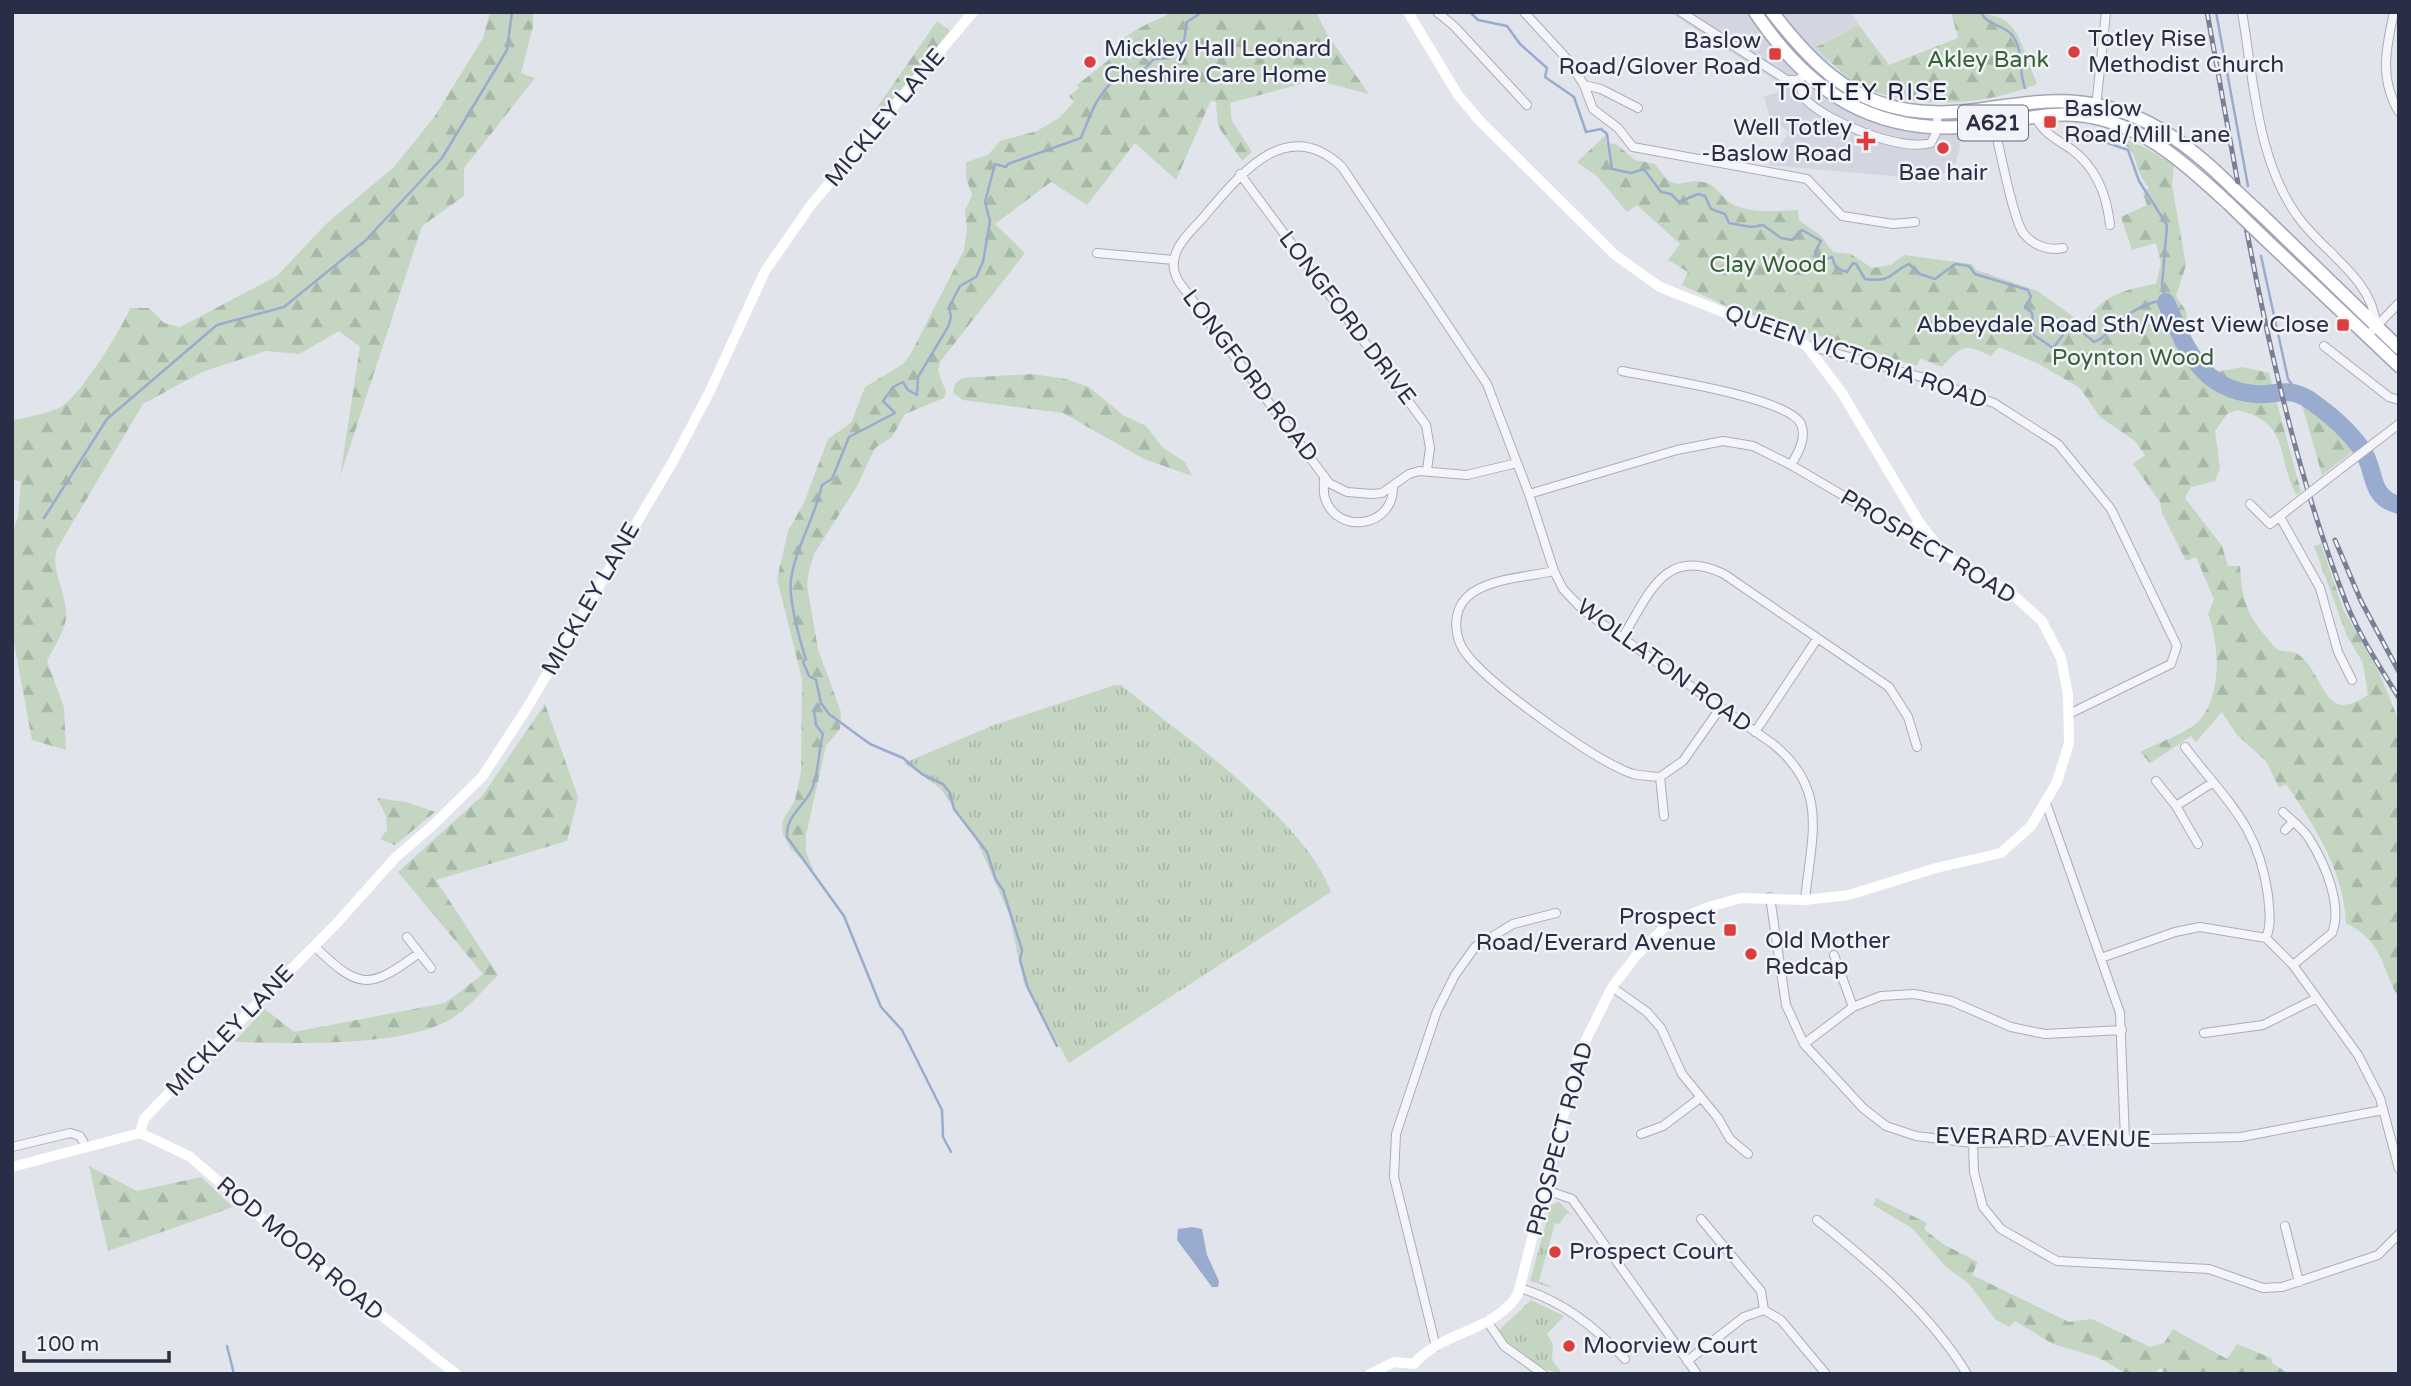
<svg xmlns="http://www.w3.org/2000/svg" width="2411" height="1386" viewBox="0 0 2411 1386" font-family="'Varela Round',sans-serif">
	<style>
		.built { fill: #d3d6e0 }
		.grass { fill: url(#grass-tufts) }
		.forest { fill: url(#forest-firs) }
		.water { fill: #99abce }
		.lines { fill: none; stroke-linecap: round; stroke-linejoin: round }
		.stream { stroke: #99abce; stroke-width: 2.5 }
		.river { stroke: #99abce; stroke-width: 18 }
		.street-casing { stroke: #aaadb9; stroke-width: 10 }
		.primary-casing { stroke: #a0a5b8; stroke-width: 15 }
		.street { stroke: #f5f5f9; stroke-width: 8 }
		.secondary { stroke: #fff; stroke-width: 10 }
		.primary { stroke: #fff; stroke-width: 12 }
		.rail-casing { stroke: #798096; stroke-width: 5 }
		.rail { stroke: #f1f3f8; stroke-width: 2.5; stroke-dasharray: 8; stroke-linecap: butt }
		.street-bridge-casing { stroke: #aaadb9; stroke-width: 10; stroke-linecap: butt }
		.primary-bridge-casing { stroke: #a0a5b8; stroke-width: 15; stroke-linecap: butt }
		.street-bridge { stroke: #f5f5f9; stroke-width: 8 }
		.primary-bridge { stroke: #fff; stroke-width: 12 }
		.poi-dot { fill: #db3e3c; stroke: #f1f3f8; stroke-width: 2.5 }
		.labels { text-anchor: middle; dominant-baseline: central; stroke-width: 5; stroke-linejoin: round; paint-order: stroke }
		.shield { fill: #f1f3f8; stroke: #64697b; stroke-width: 2 }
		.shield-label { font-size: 21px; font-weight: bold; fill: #282e45 }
		.poi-label { font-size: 23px; fill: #282e45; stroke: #f1f3f8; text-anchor: start }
		.park-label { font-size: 23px; fill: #356234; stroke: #f1f3f8 }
		.street-label { font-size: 23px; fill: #282e45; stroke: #f1f3f8 }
		.neighbourhood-label { font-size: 24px; letter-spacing: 2px; fill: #1a1f36; stroke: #f1f3f8 }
	</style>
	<defs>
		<pattern id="grass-tufts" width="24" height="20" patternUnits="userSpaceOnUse" patternTransform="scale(1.75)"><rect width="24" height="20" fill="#c4d6c2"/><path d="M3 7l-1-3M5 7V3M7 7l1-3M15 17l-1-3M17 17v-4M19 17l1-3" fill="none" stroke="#a8b8a8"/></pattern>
		<pattern id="forest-firs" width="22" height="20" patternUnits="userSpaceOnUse" patternTransform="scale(1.75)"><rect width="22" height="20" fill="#c4d6c2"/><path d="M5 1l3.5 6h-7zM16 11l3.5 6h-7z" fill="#a8b8a8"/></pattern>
	</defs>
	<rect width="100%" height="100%" fill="#e1e4eb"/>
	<!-- built -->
	<path class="built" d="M1669,12H1851L1859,25L1817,46L1829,60L1807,83L1850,112L1873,120L1959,130L1960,147L1955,165L1948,172L1928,179L1768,165L1789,132L1770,119L1764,96L1784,91L1785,87Z"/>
	<!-- grass -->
	<path class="grass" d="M1115,685H1121C1181,735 1305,819 1331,892L1069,1063L1024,984L1009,914L977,841L940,788L904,763L994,725Z
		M1559,1202L1571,1214L1567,1213L1559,1224L1555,1223L1539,1281L1553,1288L1530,1281L1551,1205Z
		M1531,1300L1564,1316L1547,1334L1553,1344L1552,1360L1563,1374C1546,1374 1507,1347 1499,1330Z"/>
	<!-- forest -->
	<path class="forest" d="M490,12H533V26L521,73L535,78L464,168V196L422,226L340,477L360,347L339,331L299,354L266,351L202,372L143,404L57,549C50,572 66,590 66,614C67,629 53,648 47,661L64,707L66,750L32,740L12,632V534L18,517L21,481L12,480V420C27,418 47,413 61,407C79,397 123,328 130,308H149L164,323L180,327L277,276L326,224L394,167L435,116L483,38Z
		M1172,12H1316L1327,34L1369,94L1315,80L1230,103L1232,121L1252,152L1242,161L1218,126L1216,102L1211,100L1176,180L1135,143L1087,205L1051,182L995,224L1025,253L940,362L938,371L946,392L944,398L905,414L892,437L875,448L856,488L814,554L809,571L807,585L818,649L841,712L840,729L826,746L806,835V852L814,871L791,849L783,834L782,822L795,800L801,772L802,679L777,579L788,531L804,503L828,439L851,423L865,387L903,364L910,355L964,250L967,230L965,211L972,195L966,178V162L988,155L1000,141L1037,131L1059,118L1074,102L1069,96L1079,88L1077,85L1115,55C1120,31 1154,23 1172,12Z
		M1951,12C2020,12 2013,24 2037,84C1981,107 1900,113 1847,77C1836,69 1826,57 1816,47L1859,25L1889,65L1958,38Z
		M937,21L950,31L876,120V109Z
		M2102,129L2146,148L2174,165L2172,185L2186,265L2176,296L2186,311L2191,338L2214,372L2243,367L2269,373L2301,492L2296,495C2276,456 2291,422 2237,410L2227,414L2215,431L2220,468L2215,481L2191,487L2185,498L2222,546L2228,566H2240C2242,595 2245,612 2264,634C2268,639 2274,647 2279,650C2286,653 2293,650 2299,655C2326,676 2323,726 2368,695L2363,663L2347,636L2314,546L2321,544L2343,609L2378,670L2399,721V999C2380,965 2384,943 2346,923C2344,871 2315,827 2286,784L2279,788L2266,761L2237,735L2222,712L2196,742L2191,736L2150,763L2140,752C2155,744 2187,733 2198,722C2222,698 2220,644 2208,614L2214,599L2196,557L2186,561L2162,513L2160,502L2133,464L2145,455L2135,441L2100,417L2080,388L2039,364L1999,347L1991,356C1964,343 1962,345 1942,367L1920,358L1917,366L1730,308L1682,285L1688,272L1668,260L1680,244L1637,205L1627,212L1597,176L1577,162L1606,135V143L1616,144L1635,160L1655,164C1679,199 1680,175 1707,183C1718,187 1723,199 1732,204C1753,214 1776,211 1798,210L1799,220L1821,236L1833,252L1851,254L1872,268L1891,265L1904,255L1972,264L1976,270L2038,291L2083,324C2102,296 2124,289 2156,284L2161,263L2156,243L2132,250L2121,217L2147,205L2143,193L2149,188C2126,160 2148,147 2100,136Z
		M1033,374L1066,379L1089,387L1123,415L1146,426L1163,448L1185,462L1192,476L1144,459L1063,413L963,400L953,393L955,384L962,378Z
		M2299,394L2319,407L2360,446L2322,475Z
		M545,704L578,797L567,841L436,880L498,975C484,989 468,1009 451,1019C403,1048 291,1043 234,1042L265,1009L294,1032L445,1003L483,974L398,872L482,796Z
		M377,798L406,802L435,812L395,845L380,839L387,830L386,816Z
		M89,1166L137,1191L201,1177L233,1207L108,1251Z
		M1876,1198L1927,1223L1924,1229L1943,1244L1978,1262L1972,1275L2069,1322L2092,1319L2150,1347L2164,1343L2173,1329L2227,1359L2237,1344L2271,1358L2273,1364L2290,1374H2165L2161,1368L2152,1374H2127L2097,1357L2053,1344L2015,1321L2009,1327L1996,1320L1969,1284L1946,1267L1912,1228L1873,1205Z"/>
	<!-- water -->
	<path class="water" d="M1192,1227L1202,1229L1207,1255L1219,1281L1218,1287H1212L1177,1240L1178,1229Z"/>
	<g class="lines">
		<!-- stream -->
		<path class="stream" d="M1470,12L1478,20L1507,26L1520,44L1547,68L1545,77L1574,97L1586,132L1601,129L1607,134L1612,169L1631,173L1644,169L1661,192L1671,194L1679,202L1698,194L1705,196L1711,209L1725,214L1729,223L1751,227L1763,225L1781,238L1792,240L1802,230L1821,241L1815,252L1819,261L1832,257L1836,268L1847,272L1853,263L1856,264L1865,279C1893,283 1890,272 1909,264L1920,274L1935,279L1955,264L1969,266L1975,274L2028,290L2031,297L2025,307L2032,313L2034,335L2053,348L2063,335L2060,329L2062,323H2072L2094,342C2106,338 2106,331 2115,324C2128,314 2150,298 2166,302L2162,285L2167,225L2139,181L2128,150L2076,132
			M1981,12C1987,26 2003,24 2012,35C2024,50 2018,71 2025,88
			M2216,12L2248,186
			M2261,256L2288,379L2299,394
			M44,518L107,419L217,325L284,307L365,241L442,158L507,50L512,12
			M821,703L814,710L816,725L823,734C818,752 819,772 812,789C804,807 786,815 787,837L844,916L881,1007L902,1030L942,1110L943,1137L951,1152
			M1057,1046L1028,988L1020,960L1022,950L1003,890L996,880L987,852L954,809L950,793L943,784L922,774L903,758L870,744L829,714L821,703L816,680L809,676L803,662L806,659C800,642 788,597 791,579C796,546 815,518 822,485L832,479L849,437L895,413L883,401L893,387L903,382L908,390L917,395L918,377L948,327L951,317L949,307L960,286L976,277L983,262L990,221L985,202L995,164L1006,167L1008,164L1081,138C1091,112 1100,86 1125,73L1138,76L1154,59L1170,58L1173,47L1184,41L1187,22L1202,12
			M227,1346L234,1374"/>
		<!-- river -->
		<path class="river" d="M2166,302C2185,346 2199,389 2255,394C2274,396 2287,386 2308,399C2327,412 2348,430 2361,448C2377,469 2367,497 2399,505"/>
		<defs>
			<path id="street" d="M1437,12L1454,26L1527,105
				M1524,12L1568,60L1584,85L1593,109L1618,128L1633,147L1807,179L1842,216L1893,224L1915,222
				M1681,12L1787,80H1797L1804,76
				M2242,12C2254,81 2257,166 2302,222C2327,254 2373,281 2376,325
				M2394,12C2386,48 2379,79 2399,112
				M1800,79C1801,86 1801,95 1806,100C1828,122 1901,152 1931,143L1936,133L1938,111
				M1584,85L1601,89L1638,108
				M2096,107L2106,12
				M1990,108C1997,133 2012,219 2024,234C2034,246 2049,251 2063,248
				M2035,116C2043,133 2056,139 2071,149C2096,167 2107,196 2110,225
				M1240,174L1426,425L1430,448L1427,470
				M1097,253L1174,260
				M2367,336L2399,303
				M1806,345L1921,377L1994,403L2058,444L2111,509L2177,646L2171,664L2069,714
				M2324,346L2389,397L2399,400
				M1622,371C1655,378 1788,397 1801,424C1807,438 1798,453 1791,465
				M1517,463L1467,475L1419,471L1409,474L1382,493L1372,494L1347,492L1329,483L1179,282C1174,273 1172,266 1175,256C1179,240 1197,226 1207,213C1242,172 1288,115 1342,167L1487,384L1529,494L1554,571L1563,589L1584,611L1773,744C1830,790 1811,837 1805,900
				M1324,476C1324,483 1323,492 1325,498C1337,536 1394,527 1393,487
				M2326,480L2399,424
				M1529,494L1677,450L1723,441L1753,446L1791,465L1943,554
				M2250,504L2270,524L2303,498
				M2280,517L2320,588L2338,652L2352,680
				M1554,571C1528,577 1487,578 1467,597C1451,613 1454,640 1468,656C1493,687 1595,761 1633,774C1641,776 1652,776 1660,777L1683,761L1721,707
				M1622,638C1649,595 1664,545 1724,574L1889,687L1908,717L1917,747
				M1755,732L1817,639
				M2185,747C2226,801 2258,824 2268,895C2269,910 2272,924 2266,938
				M1660,777L1664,816
				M2156,781L2176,806L2198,844
				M2046,803L2120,1013L2125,1139
				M2176,806L2212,783
				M2283,812C2292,821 2304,829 2310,840C2325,864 2343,906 2332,933L2293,965
				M2285,830L2293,822
				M1770,897L1786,1005L1804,1044L1863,1108L1886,1126L1916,1136L1973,1143L2241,1137L2383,1110
				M407,937L431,968
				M314,946C359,989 368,991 419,953
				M1834,955L1853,1007
				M2101,958L2175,932L2200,927L2266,938L2293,965L2358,1055L2380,1098L2399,1169
				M1612,987L1647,1012L1661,1028L1682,1074L1718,1118L1730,1139L1748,1154
				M2204,1033L2263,1025L2317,998
				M1804,1044L1853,1007L1881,996L1914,994L1951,1001L2011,1027L2045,1034L2122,1030
				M1641,1134L1663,1126L1700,1098
				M1973,1143L1974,1172L1983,1207L2001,1229L2057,1261L2209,1269L2263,1288L2282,1287L2378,1255L2399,1234
				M12,1147L70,1133L80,1136L86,1147
				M1546,1190L1572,1199L1697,1374
				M1701,1219L1761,1291L1764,1310
				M1817,1220C1871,1263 1931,1314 1967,1374
				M2285,1226L2299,1282
				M1520,1288C1564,1302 1594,1326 1625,1359
				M1487,1321L1504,1346L1543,1374
				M1436,1347L1394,1177L1396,1134L1437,1011L1455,975L1475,947L1513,924L1556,913
				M1687,1361L1744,1317L1764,1310L1781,1320L1826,1374"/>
			<path id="primary" d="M1755,12C1809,93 1875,136 1974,126C2015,122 2055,108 2096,118C2150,130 2190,168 2229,204
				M1772,12C1834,93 1885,125 1990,108C2029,102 2067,97 2106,107C2157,119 2198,153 2234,189
				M2263,216L2399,348
				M2263,237L2399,366"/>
		</defs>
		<!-- street casing -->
		<use href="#street" class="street-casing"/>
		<!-- primary casing -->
		<use href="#primary" class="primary-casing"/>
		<!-- street -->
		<use href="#street" class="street"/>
		<!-- secondary -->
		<path class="secondary" d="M1408,12L1458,95L1480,121L1615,255L1660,287L1806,345L1842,393L1919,522L1945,555L2011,593L2042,621L2061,658L2068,695L2069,743L2057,782L2031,826L2001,853L1936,868L1849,895L1805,900L1741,898L1712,906L1669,923L1637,955L1612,987L1579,1054L1518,1294C1495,1332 1441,1331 1414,1364
			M1908,535L1919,522
			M140,1133L144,1119L157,1105L337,923L395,858L431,827L482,777L527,708L672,463L710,391L765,271L811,205L973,12
			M140,1133L189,1156L307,1257L456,1374
			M12,1167L140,1133
			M1370,1374L1394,1362L1414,1364"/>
		<!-- primary -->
		<use href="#primary" class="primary"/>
		<defs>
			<path id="rail" d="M2207,12C2244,212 2273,415 2347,605C2360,637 2381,669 2399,698
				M2335,540L2361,601L2399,672"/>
		</defs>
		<!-- rail casing -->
		<use href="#rail" class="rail-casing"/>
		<!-- rail -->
		<use href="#rail" class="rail"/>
		<defs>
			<path id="street-bridge" d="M2303,498L2326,480"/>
			<path id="primary-bridge" d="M2234,189L2263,216
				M2229,204L2263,237"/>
		</defs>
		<!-- street-bridge casing -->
		<use href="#street-bridge" class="street-bridge-casing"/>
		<!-- primary-bridge casing -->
		<use href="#primary-bridge" class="primary-bridge-casing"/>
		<!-- street-bridge -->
		<use href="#street-bridge" class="street-bridge"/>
		<!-- primary-bridge -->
		<use href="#primary-bridge" class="primary-bridge"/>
	</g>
	<!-- markers -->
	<g class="poi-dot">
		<circle cx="2074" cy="52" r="7"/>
		<rect x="1768" y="47" width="14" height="14" rx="3.5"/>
		<circle cx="1090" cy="62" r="7"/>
		<rect x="2043" y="115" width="14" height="14" rx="3.5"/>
		<path d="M1862.5 130.5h7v7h7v7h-7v7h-7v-7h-7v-7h7z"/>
		<circle cx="1943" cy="148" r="7"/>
		<rect x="2336" y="318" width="14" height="14" rx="3.5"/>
		<rect x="1723" y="923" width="14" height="14" rx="3.5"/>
		<circle cx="1751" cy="954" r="7"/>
		<circle cx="1555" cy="1252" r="7"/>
		<circle cx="1569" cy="1346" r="7"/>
	</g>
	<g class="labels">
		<!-- shield labels -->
		<rect class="shield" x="1958" y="105.5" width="70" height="35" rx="5"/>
		<g class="shield-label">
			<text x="1993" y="123">A621</text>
		</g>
		<!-- poi labels -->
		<g class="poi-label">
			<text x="2088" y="39">Totley Rise<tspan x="2088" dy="26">Methodist Church</tspan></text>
			<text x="1761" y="41" text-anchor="end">Baslow<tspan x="1761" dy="26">Road/Glover Road</tspan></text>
			<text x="1104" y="49">Mickley Hall Leonard<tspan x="1104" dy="26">Cheshire Care Home</tspan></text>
			<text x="2064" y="109">Baslow<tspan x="2064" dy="26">Road/Mill Lane</tspan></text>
			<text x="1852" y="128" text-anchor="end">Well Totley<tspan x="1852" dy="26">-Baslow Road</tspan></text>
			<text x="1943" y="173" text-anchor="middle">Bae hair</text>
			<text x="2329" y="325" text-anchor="end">Abbeydale Road Sth/West View Close</text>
			<text x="1716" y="917" text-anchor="end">Prospect<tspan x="1716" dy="26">Road/Everard Avenue</tspan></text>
			<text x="1765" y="941">Old Mother<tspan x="1765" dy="26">Redcap</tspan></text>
			<text x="1569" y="1252">Prospect Court</text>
			<text x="1583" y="1346">Moorview Court</text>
		</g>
		<!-- park labels -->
		<g class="park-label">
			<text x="1988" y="60">Akley Bank</text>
			<text x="1768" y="265">Clay Wood</text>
			<text x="2133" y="358">Poynton Wood</text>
		</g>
		<!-- street labels -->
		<g class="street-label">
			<text transform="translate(885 118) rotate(-50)">MICKLEY LANE</text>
			<text transform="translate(1347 318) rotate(53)">LONGFORD DRIVE</text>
			<text transform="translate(1856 357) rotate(19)">QUEEN VICTORIA ROAD</text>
			<text transform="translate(1250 376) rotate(53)">LONGFORD ROAD</text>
			<text transform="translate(1928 547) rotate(31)">PROSPECT ROAD</text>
			<text transform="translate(591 599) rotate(-60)">MICKLEY LANE</text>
			<text transform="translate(1664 666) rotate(36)">WOLLATON ROAD</text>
			<text transform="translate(230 1031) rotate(-46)">MICKLEY LANE</text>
			<text transform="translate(2043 1138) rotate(1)">EVERARD AVENUE</text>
			<text transform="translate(1560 1139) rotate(-75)">PROSPECT ROAD</text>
			<text transform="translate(300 1249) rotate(40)">ROD MOOR ROAD</text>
		</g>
		<!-- neighbourhood labels -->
		<g class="neighbourhood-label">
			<text x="1862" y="92">TOTLEY RISE</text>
		</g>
	</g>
	<!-- border -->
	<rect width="2411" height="1386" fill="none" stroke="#282e45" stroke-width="28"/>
	<!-- scale -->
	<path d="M24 1351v10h145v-10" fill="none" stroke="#282e45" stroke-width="3.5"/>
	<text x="35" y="1351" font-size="21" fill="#282e45" stroke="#f1f3f8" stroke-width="5" paint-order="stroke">100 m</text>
</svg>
